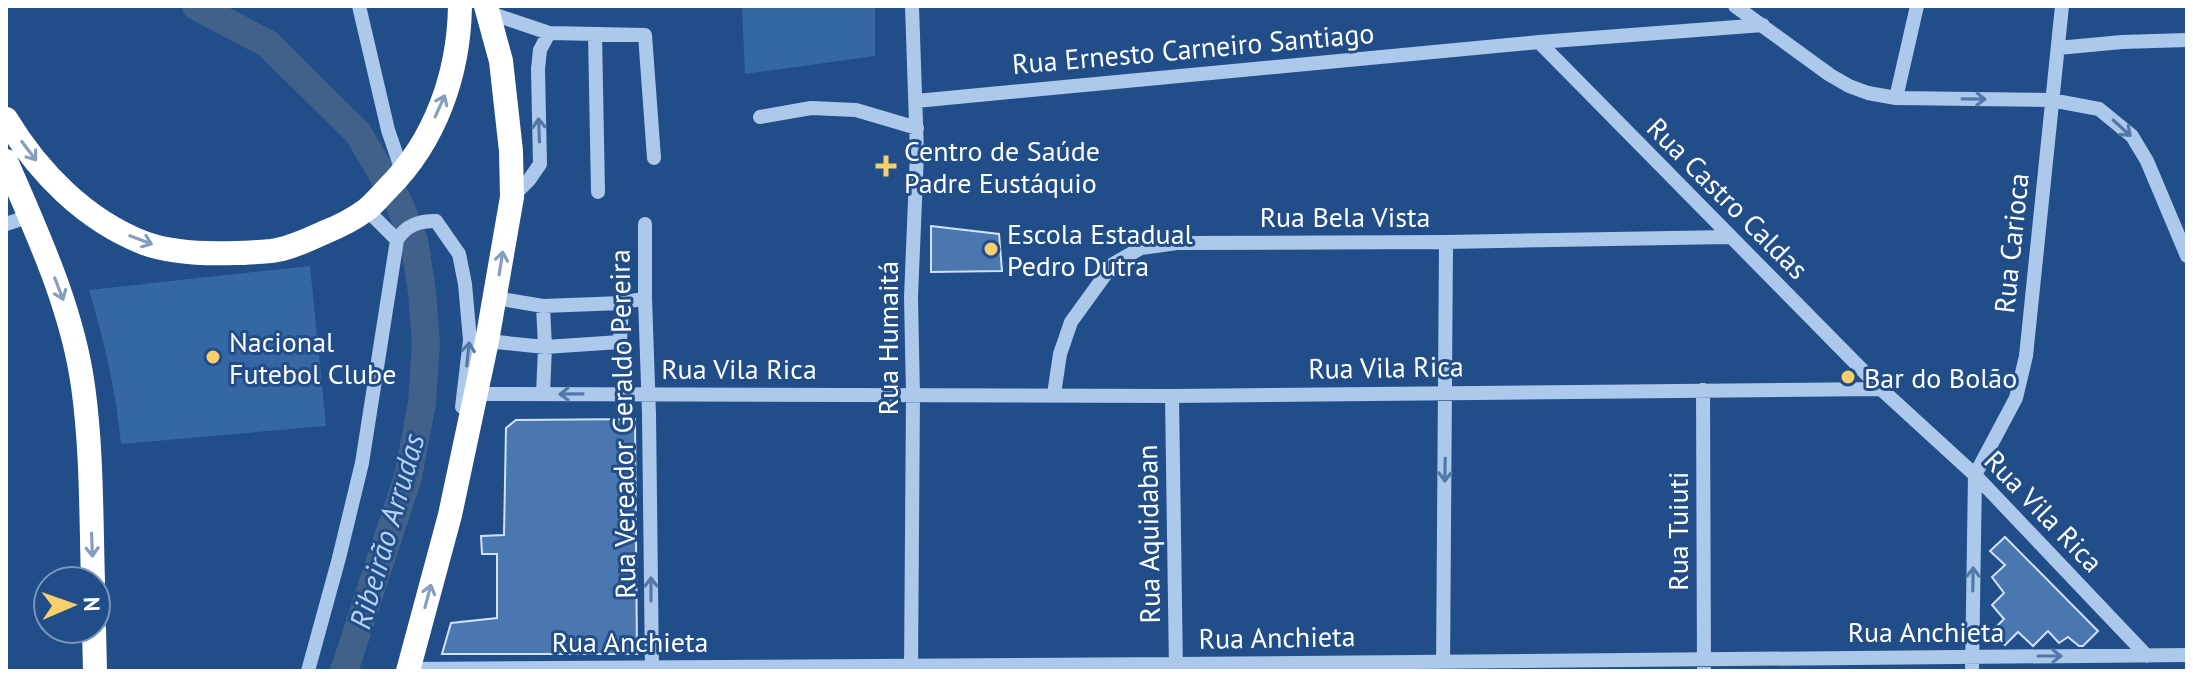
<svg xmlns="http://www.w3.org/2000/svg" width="2193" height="677" viewBox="0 0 2193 677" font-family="'PT Sans',sans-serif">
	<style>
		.green { fill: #3567a5 }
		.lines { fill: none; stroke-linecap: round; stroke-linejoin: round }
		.river { stroke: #41618b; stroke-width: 28 }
		.building { fill: #4a77b0; stroke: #d1e2f8; stroke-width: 2 }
		.minor { stroke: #acc8ea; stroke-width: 14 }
		.highway { stroke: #fff; stroke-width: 24 }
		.oneway { stroke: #5278aa }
		.oneway2 { stroke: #859dbe }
		.poi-dot { fill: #f7d06d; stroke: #214d88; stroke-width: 3 }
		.labels { text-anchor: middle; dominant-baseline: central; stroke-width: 6; stroke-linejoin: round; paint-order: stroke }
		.street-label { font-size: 28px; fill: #fff; stroke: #214d88 }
		.poi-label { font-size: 28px; fill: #fff; stroke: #214d88; text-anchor: start }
		.water-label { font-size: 30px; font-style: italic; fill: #b8d2f1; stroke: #214d88 }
	</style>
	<rect width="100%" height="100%" fill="#214d88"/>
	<!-- green -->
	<path class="green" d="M742,6H875V56L745,74Z
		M310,266L326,426L121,444C116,391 104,341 89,290Z"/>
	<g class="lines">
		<!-- river -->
		<path class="river" d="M196,6L268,44L358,133L398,201L414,240L422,292L426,343L422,403L408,477L344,671"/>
	</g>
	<!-- building -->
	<path class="building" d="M931,226L999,234L1002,271L931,272Z
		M635,419L637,654H442L451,623L497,618V554H482L481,536L504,535L506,428L516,420Z
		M2005,537L2098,631L2083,646H2079L2068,637L2059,643L2048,631L2033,646L2018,632L2005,645L1991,632L2004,619L1992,605L2004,593L1992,577L2005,565L1990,551Z"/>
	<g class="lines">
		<!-- minor -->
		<path class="minor" d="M359,6L388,130L403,174
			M1735,6L1830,75L1849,86L1868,93L1896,98L2051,100L2099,109L2132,136L2147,161L2187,256
			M487,12L549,33L645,35L654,158
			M595,34L598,192
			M1539,42L1881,389
			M2058,48L2122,42L2187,40
			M1896,98L1917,6
			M916,101L1539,42L1763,25
			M760,117L811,108L856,110L917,128
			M512,197L529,180L540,164L538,69L540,50L549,33
			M6,224L30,216
			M645,224V298L649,414L652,671
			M397,240C406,225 419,221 436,221L459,254L465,284L470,340L462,407
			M495,298L543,306L622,303L645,298
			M543,306L545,347L543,394
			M487,341L545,347L620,342L622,303
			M1703,390L1704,671
			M476,394L1172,396L1881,389L1975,475L2147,656
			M1054,394L1060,354L1071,322L1113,264L1141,248L1177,243L1446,242L1729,237
			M1172,396L1176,671
			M408,669L1176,664L2187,655
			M308,671L339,558L362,463L397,240L367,210
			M911,671L913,395L911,297L917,153L912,6
			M1443,671L1446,242
			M1972,671L1975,475L2016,398L2026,356L2062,6"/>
		<!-- highway -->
		<path class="highway" d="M6,119C38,172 85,220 144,243C171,253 206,254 235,253C247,253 259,252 271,251C289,249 307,240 323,233C338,227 354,219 366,210C374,204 381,195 388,188C436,140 459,73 460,6
			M6,161C37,233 72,307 83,386C92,450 91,516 93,581
			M94,629L95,671
			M408,671L450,515L487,341L512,197L511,151L501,61L486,6"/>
	</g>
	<!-- one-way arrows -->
	<defs><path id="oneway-shaft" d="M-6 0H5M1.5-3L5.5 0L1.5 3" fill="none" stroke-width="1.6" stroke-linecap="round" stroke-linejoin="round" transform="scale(2)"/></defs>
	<g class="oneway">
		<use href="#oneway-shaft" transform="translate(1974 99) rotate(1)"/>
		<use href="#oneway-shaft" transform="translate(2122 128) rotate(42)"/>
		<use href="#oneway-shaft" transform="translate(539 130) rotate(-92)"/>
		<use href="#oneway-shaft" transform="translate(468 354) rotate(-84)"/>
		<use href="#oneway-shaft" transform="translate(571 394) rotate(179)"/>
		<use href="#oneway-shaft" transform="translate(1445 470) rotate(91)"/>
		<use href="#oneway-shaft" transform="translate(1973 579) rotate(-89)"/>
		<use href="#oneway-shaft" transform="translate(651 589) rotate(-90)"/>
		<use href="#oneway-shaft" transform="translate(2050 656)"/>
	</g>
	<g class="oneway2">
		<use href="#oneway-shaft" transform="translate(440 106) rotate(-66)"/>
		<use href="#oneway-shaft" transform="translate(29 151) rotate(53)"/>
		<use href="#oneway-shaft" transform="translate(141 240) rotate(21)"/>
		<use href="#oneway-shaft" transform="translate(501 263) rotate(-81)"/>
		<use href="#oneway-shaft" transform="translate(59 289) rotate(69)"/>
		<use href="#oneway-shaft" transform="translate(92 545) rotate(88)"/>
		<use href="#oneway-shaft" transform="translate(428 596) rotate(-75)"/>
	</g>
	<!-- markers -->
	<g class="poi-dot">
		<path d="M882 154h8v8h8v8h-8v8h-8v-8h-8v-8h8z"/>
		<circle cx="991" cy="249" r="8"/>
		<circle cx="213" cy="357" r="8"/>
		<circle cx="1848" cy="377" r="8"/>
	</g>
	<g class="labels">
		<!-- street labels -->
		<g class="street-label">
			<text transform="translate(1193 48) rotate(-5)">Rua Ernesto Carneiro Santiago</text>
			<text transform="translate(1728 198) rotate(45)">Rua Castro Caldas</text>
			<text x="1345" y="216">Rua Bela Vista</text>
			<text transform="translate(2011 243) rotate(-84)">Rua Carioca</text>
			<text transform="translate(887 338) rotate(-90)">Rua Humaitá</text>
			<text transform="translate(1386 367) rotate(-1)">Rua Vila Rica</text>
			<text x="739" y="368">Rua Vila Rica</text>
			<text transform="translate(622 424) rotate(-91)">Rua Vereador Geraldo Pereira</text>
			<text transform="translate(2044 511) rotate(46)">Rua Vila Rica</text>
			<text transform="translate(1677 531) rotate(-90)">Rua Tuiuti</text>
			<text transform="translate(1148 534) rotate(-91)">Rua Aquidaban</text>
			<text x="1926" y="631">Rua Anchieta</text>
			<text transform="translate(1277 637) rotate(-1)">Rua Anchieta</text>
			<text x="630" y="641">Rua Anchieta</text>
		</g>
		<!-- poi labels -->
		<g class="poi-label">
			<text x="904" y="150">Centro de Saúde<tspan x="904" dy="32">Padre Eustáquio</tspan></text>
			<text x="1007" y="233">Escola Estadual<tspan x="1007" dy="32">Pedro Dutra</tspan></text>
			<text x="229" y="341">Nacional<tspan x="229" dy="32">Futebol Clube</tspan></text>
			<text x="1864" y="377">Bar do Bolão</text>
		</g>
		<!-- water labels -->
		<g class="water-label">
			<text transform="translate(386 531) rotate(-74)">Ribeirão Arrudas</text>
		</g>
	</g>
	<!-- border -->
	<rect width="2193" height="677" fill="none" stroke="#ffffff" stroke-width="16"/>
	<!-- north arrow -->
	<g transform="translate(72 605) rotate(88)"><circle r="38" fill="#214d88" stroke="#7a94b8" stroke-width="2"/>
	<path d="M0-6L14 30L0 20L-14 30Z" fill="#f7d06d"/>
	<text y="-12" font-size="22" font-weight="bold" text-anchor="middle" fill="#ffffff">N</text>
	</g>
</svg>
